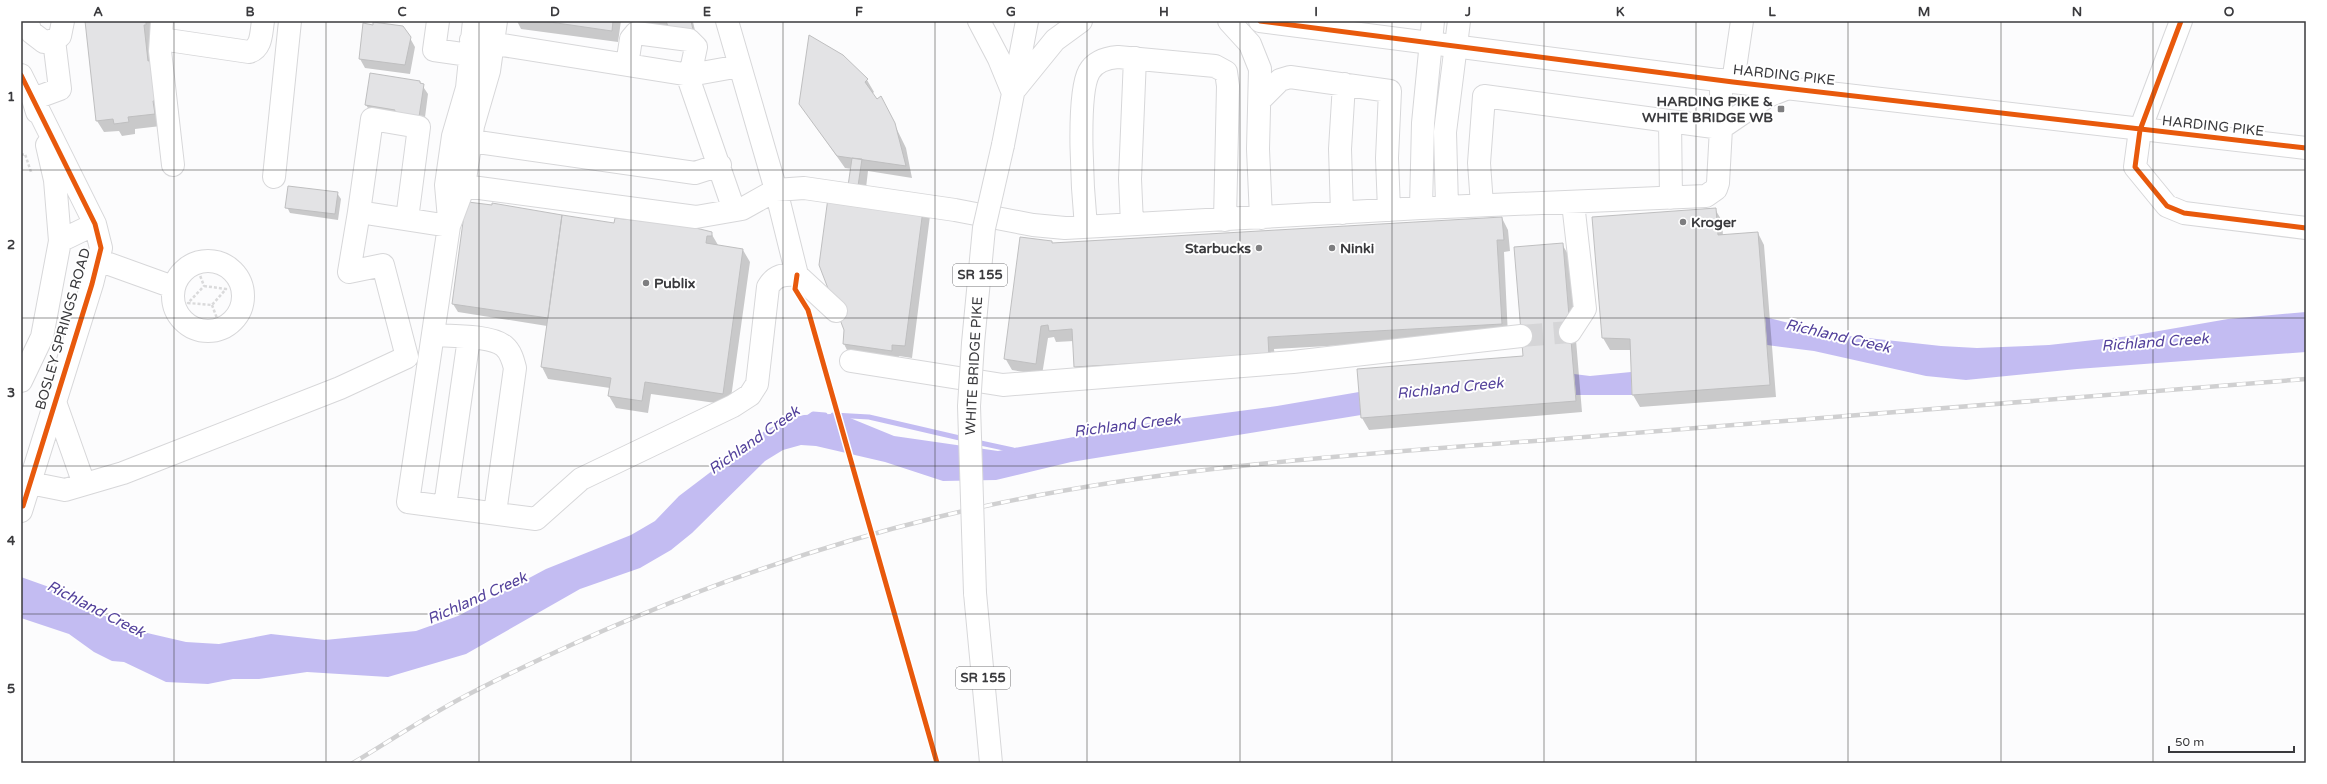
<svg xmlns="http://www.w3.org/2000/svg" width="2327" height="784" viewBox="0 0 2327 784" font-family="'Varela Round',sans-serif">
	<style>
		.water { fill: #c3bcf2 }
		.shadow { fill: #0003 }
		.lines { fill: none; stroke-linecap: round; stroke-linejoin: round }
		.stream { stroke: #c3bcf2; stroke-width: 5 }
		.building { fill: #e3e3e5; stroke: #bfbfc0 }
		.minor-tunnel { stroke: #d5d5d7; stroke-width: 22; stroke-dasharray: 22 11; stroke-linecap: butt }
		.minor-casing { stroke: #d7d7d9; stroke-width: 24 }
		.major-casing { stroke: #d7d7d9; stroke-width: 24 }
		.path { stroke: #dadadb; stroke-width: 2.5; stroke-dasharray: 3 2; stroke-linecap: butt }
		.minor { stroke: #fff; stroke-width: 22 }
		.major { stroke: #fff; stroke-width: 22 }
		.rail-casing { stroke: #d0d0d1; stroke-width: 4.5 }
		.rail { stroke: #fff; stroke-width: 3; stroke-dasharray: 9; stroke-linecap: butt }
		.major-bridge-casing { stroke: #d7d7d9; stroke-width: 24; stroke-linecap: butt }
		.major-bridge { stroke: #fff; stroke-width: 22 }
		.cycleway-casing { stroke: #fff; stroke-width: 8 }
		.cycleway { stroke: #e8590c; stroke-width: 5 }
		.grid { fill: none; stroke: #3a3a3d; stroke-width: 1; stroke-opacity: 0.55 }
		.poi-dot { fill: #7e7e80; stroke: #fff; stroke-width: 1.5 }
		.labels { text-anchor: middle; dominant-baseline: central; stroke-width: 4; stroke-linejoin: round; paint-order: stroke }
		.shield { fill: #fff; stroke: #757577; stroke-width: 1 }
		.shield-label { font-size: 13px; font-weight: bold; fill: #3a3a3d }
		.street-label { font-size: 14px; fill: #3a3a3d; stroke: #fff }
		.poi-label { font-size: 14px; font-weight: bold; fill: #3a3a3d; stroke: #fff; text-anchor: start }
		.water-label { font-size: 15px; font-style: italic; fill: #53419b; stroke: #fff }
		.neatline { fill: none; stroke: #3a3a3d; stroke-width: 1.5 }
		.grid-label { font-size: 13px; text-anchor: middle; font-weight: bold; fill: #3a3a3d }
	</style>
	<rect width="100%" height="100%" fill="#fcfcfd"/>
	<!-- water -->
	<path class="water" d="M2306,312V352L2077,369L1966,380L1926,376L1814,351L1767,345L1765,317L1831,334L1941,346L1977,348L2049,345L2130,336L2228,319Z
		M1631,372L1632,395H1576L1574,374L1590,376Z
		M1359,392L1361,415L1071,462L996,480L943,481L885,462L816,446L801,445L783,450L765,461L692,533L671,550L640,568L580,589L466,654L388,677L307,672L259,679H233L208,684L166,682L124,662L112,661L94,652L69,634L21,618V577L49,587L130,629L186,642L219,644L271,634L325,640L416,631L458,616L546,569L631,535L655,521L679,496L766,430L791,418L804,415L831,414L850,418L894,436L998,451L1149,423L1277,406Z"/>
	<!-- shadow -->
	<path class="shadow" d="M86,21H150L161,126L135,129V134L122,136L119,131L104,132L97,121Z
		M517,21H621L618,42L521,29Z
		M631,21H698L693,22L699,47L633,24Z
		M410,38L415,47L410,74L365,68L360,59Z
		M842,56L867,80L874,92L872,94L887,109L906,148L912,178L868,171L866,188L931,208L912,358L899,356L898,362L850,356L844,344L852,169L845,168L800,104Z
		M420,82L428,94L424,125L372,114L366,105Z
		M337,193L341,199L338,220L290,213L287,207Z
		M1715,209L1722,221L1723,236L1758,233L1764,245L1776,397L1640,407L1633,395L1632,350H1610L1603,338Z
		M1502,218L1508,230L1510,251L1504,252L1508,336L1274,349L1276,368L1082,379L1075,367L1074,341L1056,342L1054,337L1048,338L1042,375L1012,370L1005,358L1052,242L1053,244Z
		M615,224L711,233L718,245L743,250L750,262L730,405L651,394L648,413L616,408L609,396L610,388L548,379L542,367L547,326L458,312L453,304Z
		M1562,244L1569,256L1582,412L1369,430L1362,418L1524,357Z"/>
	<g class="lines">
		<!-- stream -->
		<path class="stream" d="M833,415L869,417L964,439
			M806,419L813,414L825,415
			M976,442L1013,450"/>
	</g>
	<!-- building -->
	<path class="building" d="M85,21H146V25H144L148,61L154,60L158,100L153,101L155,114L128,117L129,122L114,124L113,119L96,121Z
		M543,21H613L612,31Z
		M666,21H691L695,38L671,35Z
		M373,22L403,26L411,37L405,65L359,59L363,23L373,25Z
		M809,35L843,55L868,79L865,82L877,99L881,96L895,123L906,166L837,156L799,104Z
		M370,73L420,81V83L424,84L419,117L394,113L395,110L365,105Z
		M852,158L862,159L858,186L925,195L905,346L892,345V351L843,344L844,330L819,265L830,183L848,186Z
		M288,186L338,192L335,214L285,208Z
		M468,202L492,205V203L562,215L548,318L452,304L465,207Z
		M1716,208L1718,235L1758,232L1770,385L1632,395L1630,339L1602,338L1592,217Z
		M562,215L614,223L615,218L688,226L712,232V236H707L706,243L743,249L723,394L645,382L642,401L608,396L611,378L541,367Z
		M1502,217L1504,240H1497L1502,324L1268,337L1269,356L1074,367L1072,329L1049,331L1048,325L1041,326L1036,364L1004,359L1020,237L1052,241V243Z
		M1563,243L1576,401L1361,418L1357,369L1523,356L1514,247Z"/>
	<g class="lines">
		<!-- minor-tunnel -->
		<path class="minor-tunnel" d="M1521,336L1570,332"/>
		<defs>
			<path id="minor" d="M27,21L31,32L44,42L55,40L60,36L63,21
				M162,21L160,51L173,165
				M438,21L434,50L469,55
				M496,21L489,71L473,126L464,186L449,226L408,502L536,519L581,479L733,406L750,395L757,384L768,287C775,275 784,274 797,275
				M727,21L776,190L797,275L836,311
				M1229,21L1250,44L1260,69L1258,149L1261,218
				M2181,21L2140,130L2135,167L2167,206L2184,213L2306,228
				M161,39L249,52C262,48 261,33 263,21
				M471,40L690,75L740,66
				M627,65L631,39L636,33L689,40L696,47L689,80L734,210
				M21,75L95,224L101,248L92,284L21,511
				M1733,82L1742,21
				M1261,99L1280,80L1290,77L1390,91L1387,158L1389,210
				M37,112L33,99L60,89L54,40
				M1670,121L1671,198
				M471,141L695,173L720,165
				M47,145L55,180L60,241
				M274,177L290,21
				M464,186L696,217L742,209L776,190L804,188L955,210L1033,225L1065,228L1421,208L1706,196L1716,189L1718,183L1721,128V80
				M1482,205L1479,163L1484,96L1721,128L1768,96L1788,88
				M1447,206L1445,132L1459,21
				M1421,208L1423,123L1433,21
				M1342,213L1340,149L1344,84
				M407,219L419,127L372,119L359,212L449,226
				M449,219L446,185L453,136L467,88L474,21
				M1132,224L1130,179L1135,58
				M1086,227C1083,196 1076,96 1089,72C1095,61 1106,58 1118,57L1215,66L1226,72L1228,86L1225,220
				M98,260L173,287
				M173 296a35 35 0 1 1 70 0a35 35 0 1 1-70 0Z
				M1570,332L1585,309L1573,203
				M434,335C451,336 491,335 504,346C511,352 513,360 515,368L495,513
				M851,361L1003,385L1293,362L1521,336
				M21,381L42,337L60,241L95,224
				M55,402L84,484
				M30,483L65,490L123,473L340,388L407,357L383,265L349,272L359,212
				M445,506L469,338"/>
			<path id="major" d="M979,21L999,59L1013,93
				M1260,21L1733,82L2306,148
				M1016,88L1055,40L1081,21
				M1003,145L1027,21
				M975,593L991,763"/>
		</defs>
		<!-- minor casing -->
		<use href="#minor" class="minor-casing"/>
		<!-- major casing -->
		<use href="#major" class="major-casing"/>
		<!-- path -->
		<path class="path" d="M21,155L25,154L31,172H33
			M195,262L204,286
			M204,286L226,289L212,305L188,303Z
			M212,305L221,329"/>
		<!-- minor -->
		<use href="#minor" class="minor"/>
		<!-- major -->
		<use href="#major" class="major"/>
		<defs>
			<path id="rail" d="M353,763C393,739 433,712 475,691C621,617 778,556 938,517C1141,467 1351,455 1560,439C1808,419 2057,399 2306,379"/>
		</defs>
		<!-- rail casing -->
		<use href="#rail" class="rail-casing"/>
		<!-- rail -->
		<use href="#rail" class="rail"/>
		<defs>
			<path id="major-bridge" d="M975,593L969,406L973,343L984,228L1003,145"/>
		</defs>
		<!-- major-bridge casing -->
		<use href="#major-bridge" class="major-bridge-casing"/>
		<!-- major-bridge -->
		<use href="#major-bridge" class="major-bridge"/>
		<defs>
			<path id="cycleway" d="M1260,21L1733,82L2306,148
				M2181,21L2140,130L2135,167L2167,206L2184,213L2306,228
				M21,75L95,224L101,248L92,284L23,506
				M797,275L795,289L808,310L937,763"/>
		</defs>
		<!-- cycleway casing -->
		<use href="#cycleway" class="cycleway-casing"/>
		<!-- cycleway -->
		<use href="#cycleway" class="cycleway"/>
	</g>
	<!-- grid -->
	<path class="grid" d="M174,21V763M326,21V763M479,21V763M631,21V763M783,21V763M935,21V763M1087,21V763M1240,21V763M1392,21V763M1544,21V763M1696,21V763M1848,21V763M2001,21V763M2153,21V763M21,170H2306M21,318H2306M21,466H2306M21,614H2306"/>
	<!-- markers -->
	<g class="poi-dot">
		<rect x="1777" y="105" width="8" height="8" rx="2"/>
		<circle cx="1683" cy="222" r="4"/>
		<circle cx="1259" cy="248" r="4"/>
		<circle cx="1332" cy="248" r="4"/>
		<circle cx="646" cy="283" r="4"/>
	</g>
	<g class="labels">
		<!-- shield labels -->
		<g class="shield">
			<rect x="953" y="264" width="54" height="22" rx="3"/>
			<rect x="956" y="667" width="54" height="22" rx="3"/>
		</g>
		<g class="shield-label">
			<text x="980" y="275">SR 155</text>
			<text x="983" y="678">SR 155</text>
		</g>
		<!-- street labels -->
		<g class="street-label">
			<text transform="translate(1784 75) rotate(6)">HARDING PIKE</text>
			<text transform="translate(2213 126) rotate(6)">HARDING PIKE</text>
			<text transform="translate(63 329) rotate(-74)">BOSLEY SPRINGS ROAD</text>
			<text transform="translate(974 366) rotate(-87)">WHITE BRIDGE PIKE</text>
		</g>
		<!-- poi labels -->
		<g class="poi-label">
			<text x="1773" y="101" text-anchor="end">HARDING PIKE &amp;<tspan x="1773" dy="16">WHITE BRIDGE WB</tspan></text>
			<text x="1691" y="222">Kroger</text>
			<text x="1251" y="248" text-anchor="end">Starbucks</text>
			<text x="1340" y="248">Ninki</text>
			<text x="654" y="283">Publix</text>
		</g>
		<!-- water labels -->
		<g class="water-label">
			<text transform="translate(1838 336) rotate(13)">Richland Creek</text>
			<text transform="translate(2155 342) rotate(-4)">Richland Creek</text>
			<text transform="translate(1450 388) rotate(-6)">Richland Creek</text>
			<text transform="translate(1127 425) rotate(-7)">Richland Creek</text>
			<text transform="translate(754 440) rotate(-35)">Richland Creek</text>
			<text transform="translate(477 598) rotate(-24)">Richland Creek</text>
			<text transform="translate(96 609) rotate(27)">Richland Creek</text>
		</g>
	</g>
	<!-- border -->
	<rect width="2327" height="784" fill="none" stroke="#ffffff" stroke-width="44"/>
	<!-- scale -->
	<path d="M2169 746v6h125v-6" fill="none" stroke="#3a3a3d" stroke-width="2"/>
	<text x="2175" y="746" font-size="12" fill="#3a3a3d" stroke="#ffffff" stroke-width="3" paint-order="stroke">50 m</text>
	<rect x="22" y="22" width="2283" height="740" class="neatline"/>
	<g class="grid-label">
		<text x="98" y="16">A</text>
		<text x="250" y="16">B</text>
		<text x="402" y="16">C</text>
		<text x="555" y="16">D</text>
		<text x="707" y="16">E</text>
		<text x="859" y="16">F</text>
		<text x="1011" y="16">G</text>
		<text x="1164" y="16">H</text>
		<text x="1316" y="16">I</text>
		<text x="1468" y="16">J</text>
		<text x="1620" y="16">K</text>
		<text x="1772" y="16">L</text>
		<text x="1924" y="16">M</text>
		<text x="2077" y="16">N</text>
		<text x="2229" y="16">O</text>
		<text x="11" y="101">1</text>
		<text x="11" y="249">2</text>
		<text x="11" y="397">3</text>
		<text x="11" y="545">4</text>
		<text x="11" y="693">5</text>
	</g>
</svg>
